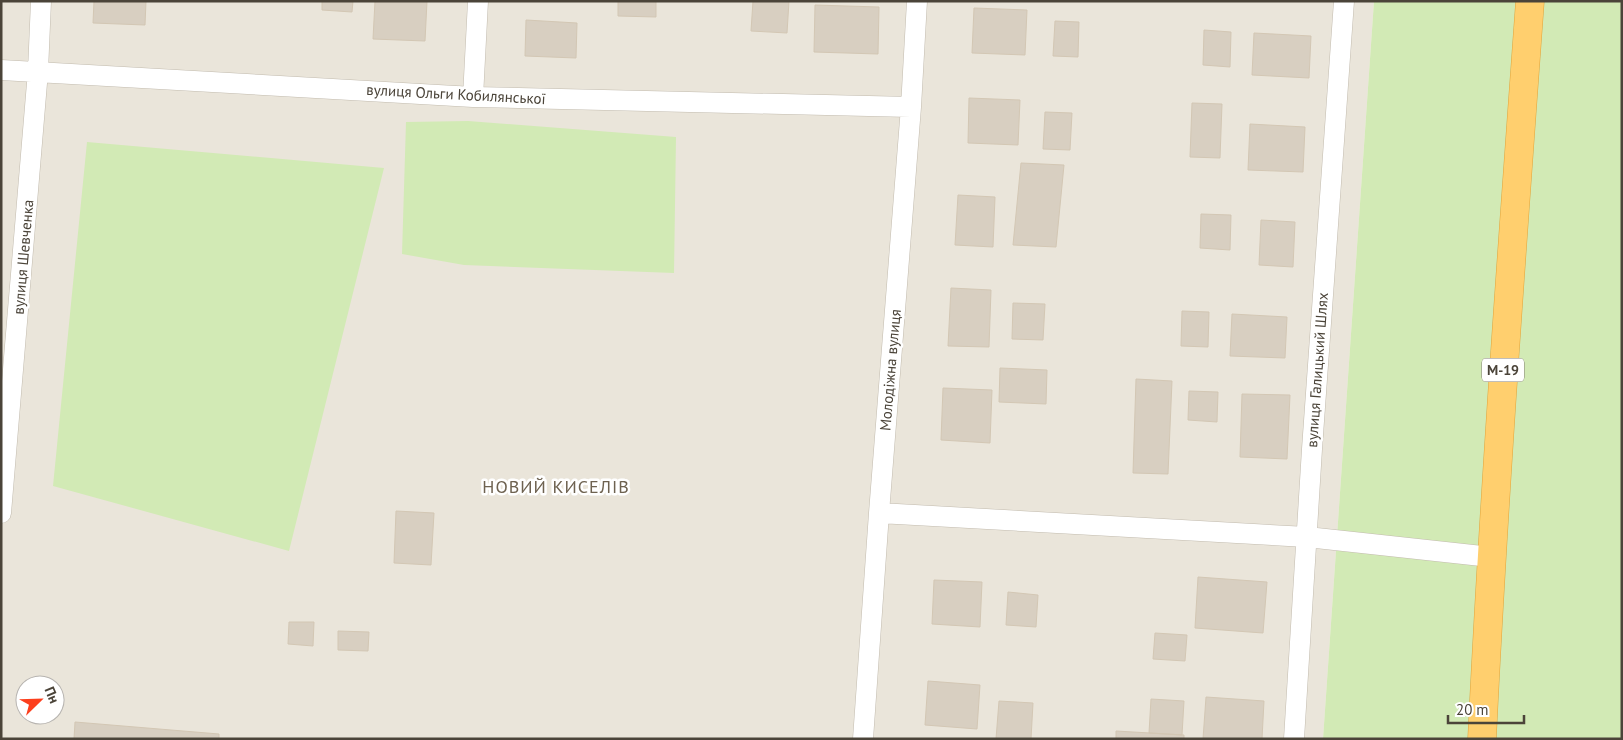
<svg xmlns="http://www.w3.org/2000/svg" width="1623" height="740" viewBox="0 0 1623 740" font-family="'PT Sans',sans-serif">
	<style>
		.residential { fill: #eae5da; fill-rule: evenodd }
		.green { fill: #d2eab5 }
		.building { fill: #d8cfc1; stroke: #d3c7b4 }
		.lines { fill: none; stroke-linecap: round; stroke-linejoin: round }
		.street-casing { stroke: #c2bbae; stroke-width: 21 }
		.highway-casing { stroke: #e0a43c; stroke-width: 29 }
		.street { stroke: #fff; stroke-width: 20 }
		.highway { stroke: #ffcf6e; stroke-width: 28 }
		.labels { text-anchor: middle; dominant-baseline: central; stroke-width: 5; stroke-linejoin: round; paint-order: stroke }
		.shield { fill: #fff; stroke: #817c74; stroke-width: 1 }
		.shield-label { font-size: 14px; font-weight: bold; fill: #4b4439 }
		.street-label { font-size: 15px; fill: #4b4439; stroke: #fff }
		.quarter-label { font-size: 18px; letter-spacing: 1px; fill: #6e6250; stroke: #fff }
	</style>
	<rect width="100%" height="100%" fill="#f6f3ec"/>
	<!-- residential -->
	<path class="residential" d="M1,1H1374L1323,739H1ZM25,685H55V715H25Z"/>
	<!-- green -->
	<path class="green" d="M1374,1H1622V739H1323Z
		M468,121L676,137L674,273L464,265L402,254L406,122Z
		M87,142L384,168L289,551L53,486Z"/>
	<!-- building -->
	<path class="building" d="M94,1H146L145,25L93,23Z
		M322,1H353L352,12L322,10Z
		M375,1H427L425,41L373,39Z
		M618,1H656V17L618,16Z
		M753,1H789L787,33L751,31Z
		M815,5L879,7L878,54L814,52Z
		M974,8L1027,10L1025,55L972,53Z
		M526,20L577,23L576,58L525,56Z
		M1055,21L1079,22L1078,57L1053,56Z
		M1204,30L1231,32L1230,67L1203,65Z
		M1254,33L1311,36L1309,78L1252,75Z
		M969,98L1020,100L1018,145L968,143Z
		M1192,103L1222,104L1220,158L1190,157Z
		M1045,112L1072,113L1070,150L1043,149Z
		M1250,124L1305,127L1303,172L1248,170Z
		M1021,163L1064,165L1056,247L1013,245Z
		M958,195L995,197L993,247L955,245Z
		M1201,214L1231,215L1230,250L1200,248Z
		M1261,220L1295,222L1293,267L1259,265Z
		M951,288L991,290L989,347L948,346Z
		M1013,303L1045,304L1043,340L1012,339Z
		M1182,311L1209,312L1208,347L1181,346Z
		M1232,314L1287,317L1285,358L1230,356Z
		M1000,368L1047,370L1046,404L999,402Z
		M1136,379L1172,381L1168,474L1133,473Z
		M943,388L992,390L990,443L941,440Z
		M1189,391L1218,392L1217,422L1188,420Z
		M1242,394L1290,395L1287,459L1240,457Z
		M396,511L434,513L431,565L394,563Z
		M1198,577L1267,582L1263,633L1195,628Z
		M934,580L982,582L980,627L932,624Z
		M1008,592L1038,595L1036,627L1006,625Z
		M289,622H314L313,646L288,644Z
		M338,631L369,632L368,651L338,650Z
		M1155,633L1187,635L1185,661L1153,659Z
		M928,681L980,685L977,729L925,725Z
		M1206,697L1264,701L1262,739H1203Z
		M1151,699L1184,701L1182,735L1149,733Z
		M999,701L1033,703L1031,739H996Z
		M75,722L219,734V739H74Z
		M1116,731L1184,735V739H1116Z"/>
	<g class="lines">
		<defs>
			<path id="street" d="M1,70L473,97L911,107
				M473,97L478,1
				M1,513L38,71L41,1
				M879,513L1307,537L1491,557
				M863,739L879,513L911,107L917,1
				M1294,739L1312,449L1344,1"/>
			<path id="highway" d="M1482,739C1494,493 1512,247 1530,1"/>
		</defs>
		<!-- street casing -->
		<use href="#street" class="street-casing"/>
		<!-- highway casing -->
		<use href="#highway" class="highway-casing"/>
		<!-- street -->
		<use href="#street" class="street"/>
		<!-- highway -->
		<use href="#highway" class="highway"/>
	</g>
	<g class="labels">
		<!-- shield labels -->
		<rect class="shield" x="1482" y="358.5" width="42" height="23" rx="4"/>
		<g class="shield-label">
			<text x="1503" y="370">М-19</text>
		</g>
		<!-- street labels -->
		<g class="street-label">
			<text transform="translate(456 94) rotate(3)">вулиця Ольги Кобилянської</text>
			<text transform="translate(23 257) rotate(-85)">вулиця Шевченка</text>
			<text transform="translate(890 370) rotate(-85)">Молодіжна вулиця</text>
			<text transform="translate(1317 370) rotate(-86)">вулиця Галицький Шлях</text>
		</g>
		<!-- quarter labels -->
		<g class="quarter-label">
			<text x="556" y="486">НОВИЙ КИСЕЛІВ</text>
		</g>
	</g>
	<!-- border -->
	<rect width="1623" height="740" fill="none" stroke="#4b4439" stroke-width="5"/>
	<!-- north arrow -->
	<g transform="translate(40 700) rotate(67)"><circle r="24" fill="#ffffff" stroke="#b7b4b0"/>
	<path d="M0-4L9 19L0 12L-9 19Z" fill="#fc3f1d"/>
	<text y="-8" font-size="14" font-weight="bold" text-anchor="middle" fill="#4b4439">Пн</text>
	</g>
	<!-- scale -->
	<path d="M1448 715v8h76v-8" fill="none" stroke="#4b4439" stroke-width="2.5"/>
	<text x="1456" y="715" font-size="15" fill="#4b4439" stroke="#ffffff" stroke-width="4" paint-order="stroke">20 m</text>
</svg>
